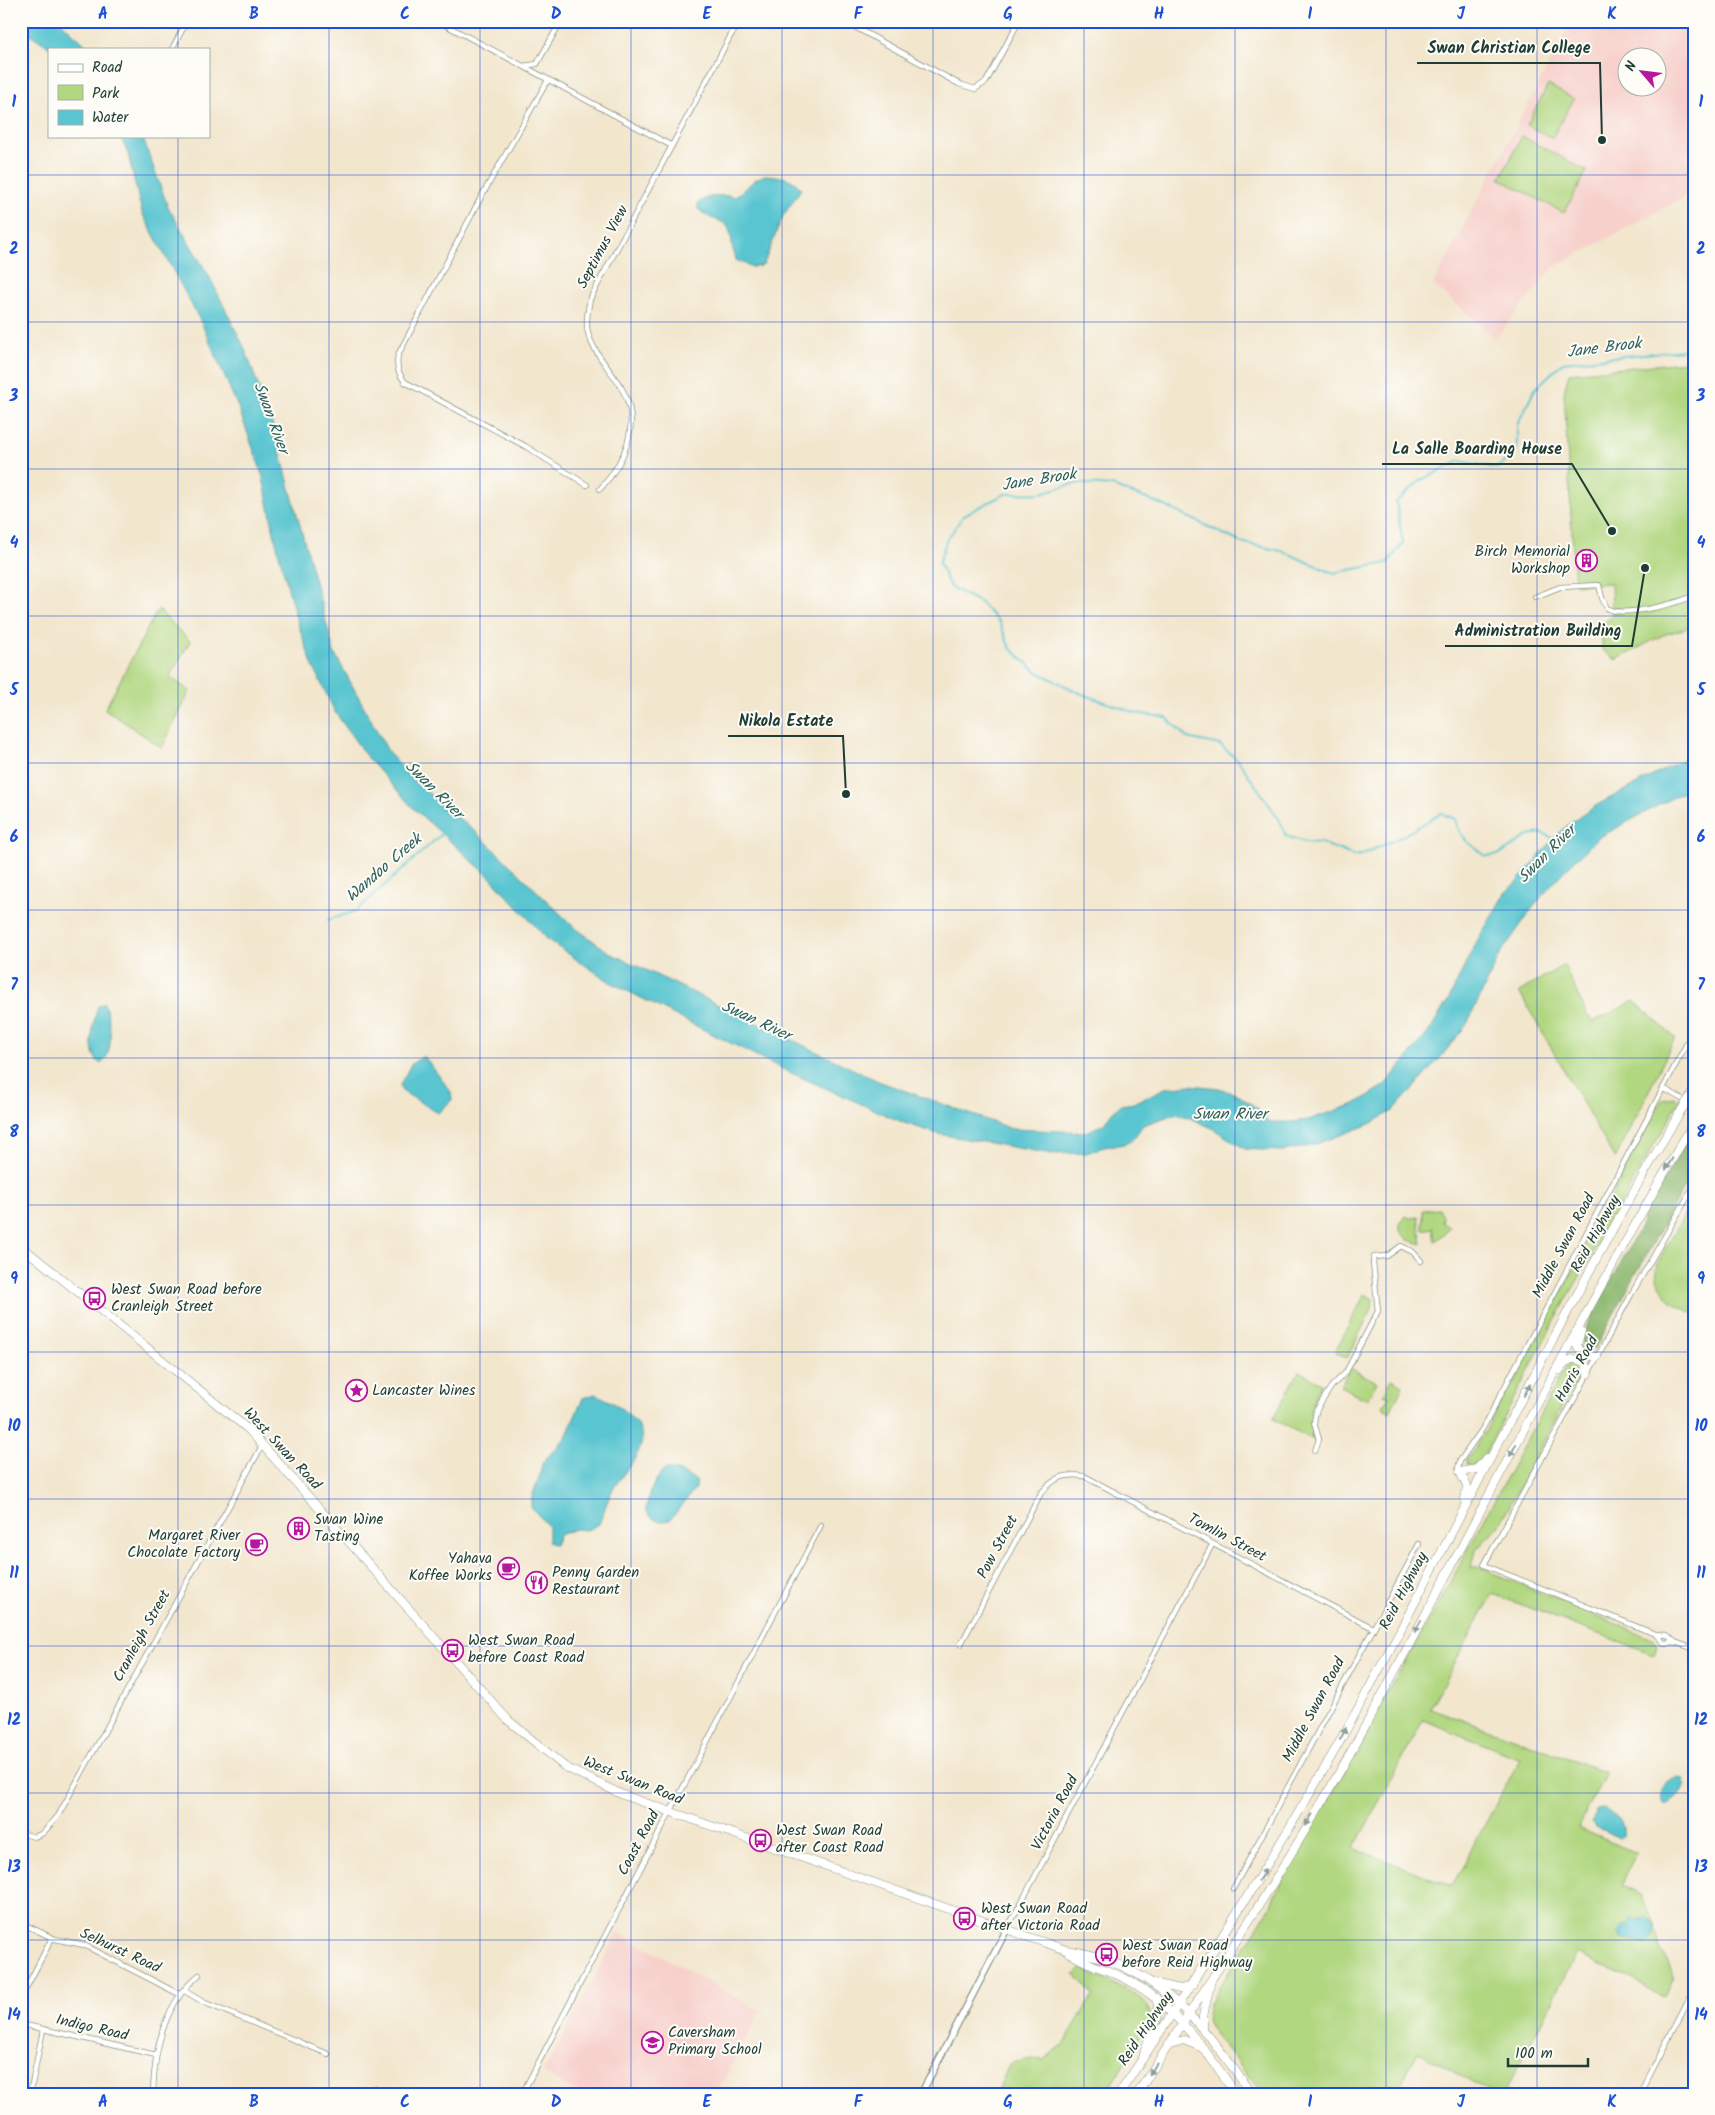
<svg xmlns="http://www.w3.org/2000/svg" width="1715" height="2115" viewBox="0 0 1715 2115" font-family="Kalam,sans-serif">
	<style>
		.built { fill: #f7d0cb; fill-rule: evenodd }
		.green { fill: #b1d780; stroke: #688a5a; fill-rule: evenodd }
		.forest { fill: #8cb86e; stroke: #567a51 }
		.water { fill: #58c5d0; stroke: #3c8182 }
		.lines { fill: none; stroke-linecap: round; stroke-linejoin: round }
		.stream { stroke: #58c5d0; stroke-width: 2 }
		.minor-casing { stroke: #889280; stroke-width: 6 }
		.tertiary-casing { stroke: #889280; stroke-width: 8 }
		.primary-casing { stroke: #889280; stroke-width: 9 }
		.trunk-casing { stroke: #889280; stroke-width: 9 }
		.minor { stroke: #fff; stroke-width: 4.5 }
		.tertiary { stroke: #fff; stroke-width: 5.5 }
		.primary { stroke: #fff; stroke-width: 8 }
		.trunk { stroke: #fff; stroke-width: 8 }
		.trunk-bridge-casing { stroke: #889280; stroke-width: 9; stroke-linecap: butt }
		.trunk-bridge { stroke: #fff; stroke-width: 8 }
		.oneway { fill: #8f9e9a }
		.grid { fill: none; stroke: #1d4ed8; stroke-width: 1; stroke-opacity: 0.55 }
		.labels { text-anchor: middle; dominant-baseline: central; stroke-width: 4; stroke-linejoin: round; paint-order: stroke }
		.street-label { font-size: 15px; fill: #1f3d34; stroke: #fdfcf7 }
		.poi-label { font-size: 15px; fill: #1f3d34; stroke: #fdfcf7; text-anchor: start }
		.water-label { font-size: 16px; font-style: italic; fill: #2d5f5b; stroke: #fdfcf7 }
		.leader { fill: none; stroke: #1f3d34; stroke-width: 2 }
		.callout-dot { fill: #1f3d34; stroke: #fdfcf7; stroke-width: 2 }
		.callout-label { font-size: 16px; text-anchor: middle; font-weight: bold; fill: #1f3d34; stroke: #fdfcf7; stroke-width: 4; stroke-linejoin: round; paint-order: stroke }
		.neatline { fill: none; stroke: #1d4ed8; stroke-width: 2 }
		.grid-label { font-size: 16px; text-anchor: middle; font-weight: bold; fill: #1d4ed8 }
	</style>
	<rect width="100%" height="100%" fill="#fdfcf7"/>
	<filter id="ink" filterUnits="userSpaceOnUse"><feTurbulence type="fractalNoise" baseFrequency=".02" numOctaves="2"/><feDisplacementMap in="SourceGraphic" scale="10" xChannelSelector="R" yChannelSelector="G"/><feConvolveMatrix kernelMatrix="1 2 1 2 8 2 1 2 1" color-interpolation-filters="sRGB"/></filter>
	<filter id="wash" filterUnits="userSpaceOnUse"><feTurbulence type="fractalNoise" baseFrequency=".0096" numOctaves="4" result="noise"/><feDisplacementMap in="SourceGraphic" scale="20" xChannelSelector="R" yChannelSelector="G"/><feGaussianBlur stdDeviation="1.12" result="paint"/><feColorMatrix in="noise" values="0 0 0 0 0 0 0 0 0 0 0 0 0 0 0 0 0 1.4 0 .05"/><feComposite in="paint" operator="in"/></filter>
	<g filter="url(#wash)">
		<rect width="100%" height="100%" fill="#f2e6cd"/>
		<!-- built -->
		<path class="built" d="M1572,21H1694V192L1554,267L1495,338L1433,284ZM1628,58H1658V88H1628Z
			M618,1932L761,2011L716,2094H580L543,2073Z"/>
		<!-- green -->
		<path class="green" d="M1548,85L1574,99L1552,138L1527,125Z
			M1522,136L1587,171L1564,213L1500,179Z
			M1694,359V626L1663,635L1616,660L1602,650V624L1612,616L1611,583L1575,585L1564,393L1569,373L1686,362Z
			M158,609L190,641L170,677L190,691L162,748L105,709Z
			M1564,965L1587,1015L1593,1022L1634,1001L1675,1038L1615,1159L1519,992Z
			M1674,1097L1679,1101L1670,1117L1555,1320L1485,1454L1474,1466L1467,1465V1459L1486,1430L1502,1397L1514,1383L1660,1103L1663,1099Z
			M1694,1198V1314L1671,1302L1656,1278L1658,1262Z
			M1439,1209L1443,1217L1442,1222L1450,1226L1442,1236L1435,1241L1433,1228L1423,1230V1210Z
			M1406,1216L1410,1218L1418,1217L1422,1244L1408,1240L1400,1231V1224Z
			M1365,1294L1373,1299L1372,1309L1347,1358L1335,1352Z
			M1576,1362L1582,1367L1583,1376L1572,1388L1499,1526L1476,1550L1472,1567H1478L1652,1638L1657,1644L1654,1655L1493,1594L1430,1708L1606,1772L1578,1828L1636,1853L1622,1885L1641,1894L1673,1976L1664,1995L1577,1953L1504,2094H1493L1418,2052L1396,2094H1263L1208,2026L1206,2020L1209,2003L1269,1909L1283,1877L1342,1777L1389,1689L1437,1607L1563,1372L1570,1363ZM1423,1720L1520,1759L1452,1886L1354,1848Z
			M1350,1368L1377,1382L1367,1400L1340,1386Z
			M1299,1371L1321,1383C1314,1400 1303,1424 1318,1440L1317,1442L1273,1419Z
			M1392,1379L1403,1385L1390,1412L1383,1407L1389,1396L1384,1394Z
			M1082,1968L1137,1995L1147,2005L1151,2017L1107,2094H996L1010,2063L1032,2059L1043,2060L1063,2045L1093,1995L1075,1975Z"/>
		<!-- forest -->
		<path class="forest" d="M1694,1129V1169L1595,1348L1588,1350L1583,1348L1581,1337L1641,1225L1644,1213Z"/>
		<!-- water -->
		<path class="water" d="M21,21H60L90,49H52L21,28Z
			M120,136H142L168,207L209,276L245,349L275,432L334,652L389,753L416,783L478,834L574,927L610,953L878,1081L1012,1129L1086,1132L1104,1124L1112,1112L1121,1105L1134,1103L1165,1088L1190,1085L1219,1088L1238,1095L1258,1109L1268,1122H1291L1308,1120L1355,1104L1384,1086L1428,1033L1450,997L1471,952L1505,893L1526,872L1553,839L1569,824L1597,805L1694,754V786L1598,838L1563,872L1536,903L1501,953L1467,1024L1441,1057L1393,1111L1370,1124L1314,1145L1283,1151L1260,1150L1245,1149L1212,1128L1188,1117L1175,1114L1143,1125L1133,1139L1124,1144L1104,1147L1086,1153L1052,1154L938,1134L904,1123L789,1072L680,1018L610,982L548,940L490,877L413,808L366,756L335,712L312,664L296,618L277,547L262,473L240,412L202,324L142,213L128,154Z
			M765,175C779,176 793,177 801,189L783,216L764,263L761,266L752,267L736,260C736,254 732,251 732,245C730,213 717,227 698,209V203C707,195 724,194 735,197L756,179Z
			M104,1003C110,1019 116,1051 101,1064C85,1054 94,1020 98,1006Z
			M424,1056L451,1092L452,1100L438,1113L402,1091L400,1085L411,1064Z
			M595,1394C612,1401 648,1421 641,1445C636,1462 620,1476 612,1491C607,1501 603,1514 599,1524L587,1530L575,1529L559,1535L555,1545L548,1542V1526L531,1507C531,1490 541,1480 542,1463L566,1437L583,1398Z
			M666,1469L678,1471L697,1481L696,1488L670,1520C659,1523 650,1520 646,1509C650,1493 653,1479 666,1469Z
			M1679,1777L1683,1778L1685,1784C1681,1793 1676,1802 1665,1805L1661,1802C1658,1790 1668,1780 1679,1777Z
			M1603,1808C1615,1815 1625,1820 1623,1836L1620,1838L1596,1828L1592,1822L1598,1809Z
			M1631,1917L1636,1919L1646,1917L1654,1928L1651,1939L1646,1944L1621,1939L1619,1932L1622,1926L1630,1924Z"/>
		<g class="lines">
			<!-- stream -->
			<path class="stream" d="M1554,839C1533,824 1519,844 1502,853C1497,856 1491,855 1486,856C1470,845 1460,838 1455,819L1441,813L1401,837L1361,855L1355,856L1321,843L1305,842L1286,836L1279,819L1238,760L1220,745L1187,738L1167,718L1136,713L1082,694L1037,672L1010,648L999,622L981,603L950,587L939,563L946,541L964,515L1005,494L1041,493L1076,483L1112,486L1163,505L1240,542L1282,551L1333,573L1387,563L1403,544L1396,502L1421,480L1460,461L1497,468L1517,451V425L1535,389L1563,362L1694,349
				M328,920L356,911L444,832"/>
		</g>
	</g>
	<g filter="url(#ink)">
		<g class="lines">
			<defs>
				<path id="minor" d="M438,21L523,66L537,64L561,21
					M844,21L959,84L975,89L986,82L1019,21
					M172,49L187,21
					M523,66L672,146
					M548,80L480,199L398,355C396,366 398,373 405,382L525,446L587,485
					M600,489C625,462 642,423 622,389C611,370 594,354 588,333C585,323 588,309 590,299L731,35L741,21
					M1535,597L1560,587L1599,585L1602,598L1607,608C1620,618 1680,604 1694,595
					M1663,1088L1694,1106
					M1694,1186L1631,1295L1484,1565L1655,1634L1667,1635L1675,1642L1694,1649
					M1315,1451L1319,1439L1314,1423L1316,1411L1331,1387L1346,1372L1378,1311L1373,1263L1374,1257L1387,1256L1401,1246L1413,1252L1421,1261
					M1460,1472L1458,1468L1460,1461L1483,1428L1694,1030
					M1655,1634L1664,1643L1675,1642
					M961,1644L1041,1493C1054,1478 1064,1473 1084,1476L1373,1628
					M21,1833L34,1837L43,1833L58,1816L263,1444
					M1233,1889L1419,1544
					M21,1923L55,1939L84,1945L179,1994
					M1007,1929L1212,1545
					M183,1990L203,2002L328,2054
					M21,1998L52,1938
					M21,2024L156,2055
					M374,2088L376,2094
					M30,2092L38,2094
					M30,2094L43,2030
					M153,2094C154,2050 164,2003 199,1975
					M522,2094L821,1525
					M1640,2094L1694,1989"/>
				<path id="tertiary" d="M921,2094L1007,1929"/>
				<path id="primary" d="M21,1246L249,1430L508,1720L565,1767L623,1795L1066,1950C1152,1961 1206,2025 1251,2094
					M1066,1950C1083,1964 1108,1969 1128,1980C1176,2007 1206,2050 1236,2094"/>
				<path id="trunk" d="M1581,1331L1577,1345C1581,1354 1588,1356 1597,1357
					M1560,1370C1568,1358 1573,1356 1585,1363L1588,1374
					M1465,1499L1467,1486L1460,1472L1477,1469L1486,1458
					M1153,1983L1180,1989L1193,1985
					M1203,2028V2016L1210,1985
					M1170,2044L1184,2040L1203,2048
					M1144,2054C1148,2034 1164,2019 1156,1998
					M1119,2094C1196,1979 1271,1863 1339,1743C1455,1535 1557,1318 1679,1114
					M1137,2094C1210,1981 1286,1868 1352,1750C1467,1542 1573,1328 1694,1122"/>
			</defs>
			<!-- minor casing -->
			<use href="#minor" class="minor-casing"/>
			<!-- tertiary casing -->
			<use href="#tertiary" class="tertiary-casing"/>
			<!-- primary casing -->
			<use href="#primary" class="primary-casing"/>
			<!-- trunk casing -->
			<use href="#trunk" class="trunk-casing"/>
			<!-- minor -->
			<use href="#minor" class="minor"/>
			<!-- tertiary -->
			<use href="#tertiary" class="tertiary"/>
			<!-- primary -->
			<use href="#primary" class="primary"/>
			<!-- trunk -->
			<use href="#trunk" class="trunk"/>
			<defs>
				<path id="trunk-bridge" d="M1679,1114L1694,1090"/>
			</defs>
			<!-- trunk-bridge casing -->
			<use href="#trunk-bridge" class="trunk-bridge-casing"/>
			<!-- trunk-bridge -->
			<use href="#trunk-bridge" class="trunk-bridge"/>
		</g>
		<!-- one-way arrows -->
		<defs><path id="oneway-solid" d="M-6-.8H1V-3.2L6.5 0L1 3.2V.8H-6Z" transform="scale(1.25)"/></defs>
		<g class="oneway">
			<use href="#oneway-solid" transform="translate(1669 1164) rotate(120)"/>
			<use href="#oneway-solid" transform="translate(1527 1390) rotate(-62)"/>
			<use href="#oneway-solid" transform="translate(1513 1450) rotate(118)"/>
			<use href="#oneway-solid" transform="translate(1418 1626) rotate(118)"/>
			<use href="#oneway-solid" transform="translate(1343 1734) rotate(-62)"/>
			<use href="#oneway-solid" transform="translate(1309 1820) rotate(121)"/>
			<use href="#oneway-solid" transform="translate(1262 1875) rotate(-58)"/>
			<use href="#oneway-solid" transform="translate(1153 2069) rotate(123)"/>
		</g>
	</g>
	<!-- grid -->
	<path class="grid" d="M178,21V49M329,21V2094M480,21V2094M631,21V2094M782,21V2094M933,21V2094M1084,21V2094M1235,21V2094M1386,21V2094M1537,21V2094M178,136V2094M21,175H1694M21,322H1694M21,469H1694M21,616H1694M21,763H1694M21,910H1694M21,1058H1694M21,1205H1694M21,1352H1694M21,1499H1694M21,1646H1694M21,1793H1694M21,1940H1694"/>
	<!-- icons -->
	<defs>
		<symbol id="building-ring" viewBox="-11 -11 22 22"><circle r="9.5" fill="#fdfcf7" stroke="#b5179e" stroke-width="1.5"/><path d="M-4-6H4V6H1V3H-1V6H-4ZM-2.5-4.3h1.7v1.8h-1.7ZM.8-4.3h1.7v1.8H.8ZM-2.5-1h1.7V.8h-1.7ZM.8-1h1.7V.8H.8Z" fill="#b5179e"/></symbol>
		<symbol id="bus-ring" viewBox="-11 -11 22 22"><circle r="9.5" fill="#fdfcf7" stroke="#b5179e" stroke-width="1.5"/><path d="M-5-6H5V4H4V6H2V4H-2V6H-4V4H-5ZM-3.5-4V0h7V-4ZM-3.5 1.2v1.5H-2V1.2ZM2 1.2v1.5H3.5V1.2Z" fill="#b5179e"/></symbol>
		<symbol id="sight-ring" viewBox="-11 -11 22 22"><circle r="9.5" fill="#fdfcf7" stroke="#b5179e" stroke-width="1.5"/><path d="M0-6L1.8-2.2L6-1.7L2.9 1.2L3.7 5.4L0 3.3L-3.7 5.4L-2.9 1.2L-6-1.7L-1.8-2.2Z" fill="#b5179e"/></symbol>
		<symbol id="cafe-ring" viewBox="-11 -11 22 22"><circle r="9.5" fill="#fdfcf7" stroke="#b5179e" stroke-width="1.5"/><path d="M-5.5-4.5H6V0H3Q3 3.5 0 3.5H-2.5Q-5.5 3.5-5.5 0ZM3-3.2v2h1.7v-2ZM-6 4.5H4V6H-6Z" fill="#b5179e"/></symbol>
		<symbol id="restaurant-ring" viewBox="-11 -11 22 22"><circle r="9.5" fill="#fdfcf7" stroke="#b5179e" stroke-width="1.5"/><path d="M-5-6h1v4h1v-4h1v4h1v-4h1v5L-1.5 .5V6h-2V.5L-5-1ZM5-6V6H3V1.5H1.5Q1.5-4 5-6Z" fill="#b5179e"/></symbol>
		<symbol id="school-ring" viewBox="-11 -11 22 22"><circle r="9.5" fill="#fdfcf7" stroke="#b5179e" stroke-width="1.5"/><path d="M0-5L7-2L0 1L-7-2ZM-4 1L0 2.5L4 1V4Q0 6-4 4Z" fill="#b5179e"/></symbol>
	</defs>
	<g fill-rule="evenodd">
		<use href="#building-ring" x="1574" y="548" width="25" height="25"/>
		<use href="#bus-ring" x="82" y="1286" width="25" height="25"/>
		<use href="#sight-ring" x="344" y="1378" width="25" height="25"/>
		<use href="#building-ring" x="286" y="1516" width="25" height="25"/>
		<use href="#cafe-ring" x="244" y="1532" width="25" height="25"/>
		<use href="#cafe-ring" x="496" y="1556" width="25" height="25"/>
		<use href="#restaurant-ring" x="524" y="1570" width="25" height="25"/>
		<use href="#bus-ring" x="440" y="1638" width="25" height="25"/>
		<use href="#bus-ring" x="748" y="1828" width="25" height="25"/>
		<use href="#bus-ring" x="952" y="1906" width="25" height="25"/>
		<use href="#bus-ring" x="1094" y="1942" width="25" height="25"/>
		<use href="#school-ring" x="640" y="2030" width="25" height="25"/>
	</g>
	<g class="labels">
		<!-- street labels -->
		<g class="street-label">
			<text transform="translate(603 247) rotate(-62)">Septimus View</text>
			<text transform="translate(1596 1234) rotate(-61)">Reid Highway</text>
			<text transform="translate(1564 1246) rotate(-62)">Middle Swan Road</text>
			<text transform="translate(1577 1369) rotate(-61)">Harris Road</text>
			<text transform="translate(282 1449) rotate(47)">West Swan Road</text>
			<text transform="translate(1227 1538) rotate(28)">Tomlin Street</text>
			<text transform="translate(998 1547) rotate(-62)">Pow Street</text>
			<text transform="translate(1404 1591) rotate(-62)">Reid Highway</text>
			<text transform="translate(142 1636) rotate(-61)">Cranleigh Street</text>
			<text transform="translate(1314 1710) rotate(-62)">Middle Swan Road</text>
			<text transform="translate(633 1781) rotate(22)">West Swan Road</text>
			<text transform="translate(1055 1813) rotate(-62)">Victoria Road</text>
			<text transform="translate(639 1843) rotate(-62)">Coast Road</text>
			<text transform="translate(120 1951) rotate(25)">Selhurst Road</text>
			<text transform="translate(92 2028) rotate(13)">Indigo Road</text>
			<text transform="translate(1146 2029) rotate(-56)">Reid Highway</text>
		</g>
		<!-- poi labels -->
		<g class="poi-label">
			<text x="1570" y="552" text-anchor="end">Birch Memorial<tspan x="1570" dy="17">Workshop</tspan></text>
			<text x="111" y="1290">West Swan Road before<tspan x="111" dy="17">Cranleigh Street</tspan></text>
			<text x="372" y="1391">Lancaster Wines</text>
			<text x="314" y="1520">Swan Wine<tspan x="314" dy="17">Tasting</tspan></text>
			<text x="240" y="1536" text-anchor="end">Margaret River<tspan x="240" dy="17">Chocolate Factory</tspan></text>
			<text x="492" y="1559" text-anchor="end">Yahava<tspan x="492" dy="17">Koffee Works</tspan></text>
			<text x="552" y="1573">Penny Garden<tspan x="552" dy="17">Restaurant</tspan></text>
			<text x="468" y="1641">West Swan Road<tspan x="468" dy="17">before Coast Road</tspan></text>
			<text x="776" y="1831">West Swan Road<tspan x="776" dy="17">after Coast Road</tspan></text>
			<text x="981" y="1909">West Swan Road<tspan x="981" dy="17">after Victoria Road</tspan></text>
			<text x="1122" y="1946">West Swan Road<tspan x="1122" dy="17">before Reid Highway</tspan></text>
			<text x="668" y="2033">Caversham<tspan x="668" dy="17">Primary School</tspan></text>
		</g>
		<!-- water labels -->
		<g class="water-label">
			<text transform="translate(1604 348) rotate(-7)">Jane Brook</text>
			<text transform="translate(271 418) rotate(70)">Swan River</text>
			<text transform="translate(1039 480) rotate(-9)">Jane Brook</text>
			<text transform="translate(434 790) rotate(45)">Swan River</text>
			<text transform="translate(1547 854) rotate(-45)">Swan River</text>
			<text transform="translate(384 868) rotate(-41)">Wandoo Creek</text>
			<text transform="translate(756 1021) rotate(25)">Swan River</text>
			<text x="1230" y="1114">Swan River</text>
		</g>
	</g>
	<!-- callouts -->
	<path class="leader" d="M1602 140L1600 63H1417M1612 531L1572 464H1382M1645 568L1632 646H1445M846 794L843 736H728"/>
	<g class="callout-dot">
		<circle cx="1602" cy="140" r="5"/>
		<circle cx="1612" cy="531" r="5"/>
		<circle cx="1645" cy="568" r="5"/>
		<circle cx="846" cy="794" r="5"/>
	</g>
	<g class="callout-label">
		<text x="1509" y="53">Swan Christian College</text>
		<text x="1477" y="454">La Salle Boarding House</text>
		<text x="1538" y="636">Administration Building</text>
		<text x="786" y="726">Nikola Estate</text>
	</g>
	<!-- margin -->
	<rect width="1715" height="2115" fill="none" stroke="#fdfcf7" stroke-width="55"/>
	<!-- legend -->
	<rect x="48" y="48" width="162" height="90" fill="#fdfcf7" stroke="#a4b0a9"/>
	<rect x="58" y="64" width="25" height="8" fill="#ffffff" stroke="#a4b0a9"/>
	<text x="92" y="72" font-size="15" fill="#1f3d34">Road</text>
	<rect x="58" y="85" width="25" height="15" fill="#b1d780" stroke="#a4b0a9"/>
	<text x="92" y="98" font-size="15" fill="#1f3d34">Park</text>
	<rect x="58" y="110" width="25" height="15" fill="#58c5d0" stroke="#a4b0a9"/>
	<text x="92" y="122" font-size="15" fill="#1f3d34">Water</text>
	<!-- north arrow -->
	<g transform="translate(1642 72) rotate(298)"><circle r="24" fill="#fdfcf7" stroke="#a4b0a9"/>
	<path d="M0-4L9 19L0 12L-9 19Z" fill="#b5179e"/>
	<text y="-8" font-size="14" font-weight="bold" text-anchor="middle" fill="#1f3d34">N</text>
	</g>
	<!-- scale -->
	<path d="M1508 2058v8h80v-8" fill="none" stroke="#1f3d34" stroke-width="2.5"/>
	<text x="1515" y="2058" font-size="15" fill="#1f3d34" stroke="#fdfcf7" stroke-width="4" paint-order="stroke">100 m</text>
	<rect x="28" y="28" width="1660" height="2060" class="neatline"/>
	<g class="grid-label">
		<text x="103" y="19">A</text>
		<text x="254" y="19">B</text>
		<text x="405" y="19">C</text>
		<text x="556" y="19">D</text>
		<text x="707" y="19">E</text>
		<text x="858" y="19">F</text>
		<text x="1008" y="19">G</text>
		<text x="1159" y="19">H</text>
		<text x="1310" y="19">I</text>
		<text x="1461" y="19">J</text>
		<text x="1612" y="19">K</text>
		<text x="14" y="107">1</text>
		<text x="1701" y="107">1</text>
		<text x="14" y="254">2</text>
		<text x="1701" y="254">2</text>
		<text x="14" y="401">3</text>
		<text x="1701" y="401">3</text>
		<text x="14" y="548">4</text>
		<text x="1701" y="548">4</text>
		<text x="14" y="695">5</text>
		<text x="1701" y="695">5</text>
		<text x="14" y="842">6</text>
		<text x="1701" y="842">6</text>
		<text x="14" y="990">7</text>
		<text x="1701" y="990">7</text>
		<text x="14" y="1137">8</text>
		<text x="1701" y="1137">8</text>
		<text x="14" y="1284">9</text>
		<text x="1701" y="1284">9</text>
		<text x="14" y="1431">10</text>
		<text x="1701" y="1431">10</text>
		<text x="14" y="1578">11</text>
		<text x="1701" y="1578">11</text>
		<text x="14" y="1725">12</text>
		<text x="1701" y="1725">12</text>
		<text x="14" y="1872">13</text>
		<text x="1701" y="1872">13</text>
		<text x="14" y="2020">14</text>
		<text x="1701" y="2020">14</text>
		<text x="103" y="2107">A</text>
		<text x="254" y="2107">B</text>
		<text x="405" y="2107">C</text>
		<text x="556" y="2107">D</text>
		<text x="707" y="2107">E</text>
		<text x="858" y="2107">F</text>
		<text x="1008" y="2107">G</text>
		<text x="1159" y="2107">H</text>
		<text x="1310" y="2107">I</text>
		<text x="1461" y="2107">J</text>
		<text x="1612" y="2107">K</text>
	</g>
</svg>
